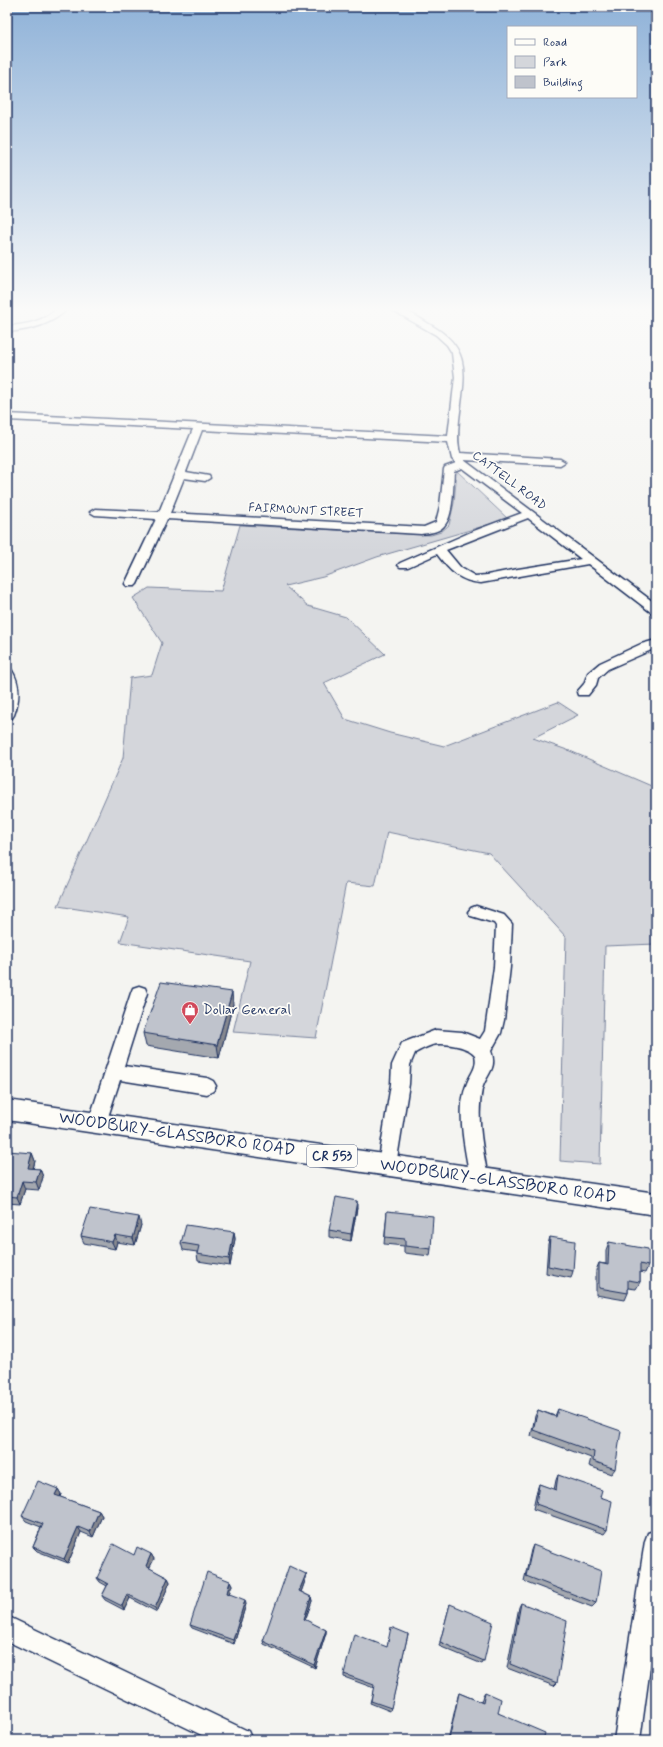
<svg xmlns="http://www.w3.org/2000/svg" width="663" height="1747" viewBox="0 0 663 1747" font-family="Mynerve,sans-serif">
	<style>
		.green { fill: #d4d6db; stroke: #78829c }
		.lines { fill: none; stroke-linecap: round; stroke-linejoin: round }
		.minor-casing { stroke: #1b2f5e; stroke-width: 3 }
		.major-casing { stroke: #1b2f5e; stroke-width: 3 }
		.minor { fill: #fdfcf7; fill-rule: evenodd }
		.major { fill: #fdfcf7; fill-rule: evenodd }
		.wall { fill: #a4a8af; stroke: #1b2f5e }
		.shaded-wall { fill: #86888f; stroke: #1b2f5e }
		.building { fill: #bfc3cc; stroke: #1b2f5e }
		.labels { text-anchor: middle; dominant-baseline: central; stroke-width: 3.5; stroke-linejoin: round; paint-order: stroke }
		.far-street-label { font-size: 12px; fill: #1b2f5e; stroke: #fdfcf7 }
		.shield { fill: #fdfcf7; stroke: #5f6c8c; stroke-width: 1 }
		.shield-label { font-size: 13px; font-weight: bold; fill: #1b2f5e }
		.poi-label { font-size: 14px; fill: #1b2f5e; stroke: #fdfcf7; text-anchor: start }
		.near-street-label { font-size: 17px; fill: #1b2f5e; stroke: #fdfcf7 }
	</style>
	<rect width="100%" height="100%" fill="#f4f4f1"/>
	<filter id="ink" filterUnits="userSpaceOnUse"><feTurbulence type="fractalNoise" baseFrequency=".025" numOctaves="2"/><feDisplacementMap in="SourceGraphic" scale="8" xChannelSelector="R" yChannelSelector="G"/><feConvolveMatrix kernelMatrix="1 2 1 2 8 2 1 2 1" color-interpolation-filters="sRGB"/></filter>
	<g filter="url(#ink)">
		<!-- green -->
		<path class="green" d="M457,471L508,519L377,557L323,577L285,586L308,606L346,617L385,654L324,683L345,719L390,733L444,746L558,702L578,715L533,738L570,751L656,788V944L605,946L600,1164L560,1161L566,937L489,853L387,832L375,886L346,883L316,1038L233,1032L250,961L120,942L129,917L58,906L123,758L130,678L152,675L162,643L133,598L149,588L221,591L240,525L431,535L441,532L449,525L454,503Z"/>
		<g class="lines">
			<defs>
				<path id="minor" d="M59,307H69C53,325 30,330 7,332V326C27,325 44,321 59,307Z
					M387,307C403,307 416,316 429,324C474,349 464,376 459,420C458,431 457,442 460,453L560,459L565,462L560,465L464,460L656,604V614L652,613L588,564L481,583C460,582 449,570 437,554L408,567H400L398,565L400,563L471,532L522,513L462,468L454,471C453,484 454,516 444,526C439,532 429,533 421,534L167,519L137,584L135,586H127L125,584L156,519L95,515L90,512L95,509L159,512L193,429L7,420V414L448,436L455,377L452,353L447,345L436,335ZM202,430L448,442L452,459L456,463L445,467L444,469L440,506L436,522L424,527L170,513L184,478L205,481L210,478L209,476L186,472ZM528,518L581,559L518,569L487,575L475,576L461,568L446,550Z
					M656,640V648L608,669L598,678L596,685L588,695H578L577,692L584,684L588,673L600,663L641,644Z
					M7,668L11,669C21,684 20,699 14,715L12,718L7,719Z
					M476,906L504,915L512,924L510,967L504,1020L501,1033L491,1051C498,1069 486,1074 482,1089C476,1119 483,1149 488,1178L486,1184L479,1187L472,1184L470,1178C466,1154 460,1129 462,1104C463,1097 464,1090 467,1083C471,1073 478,1067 475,1055C468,1046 443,1042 432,1045C426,1047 420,1050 415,1053L410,1065L409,1084L396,1165L394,1171L387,1173L380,1171L378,1165L391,1084L392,1065L402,1043L436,1030L462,1032L480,1039L485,1031L494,967L496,926L494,923L471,916L468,912L471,908Z
					M139,986L145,988L147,993L124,1066L207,1078L213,1081L216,1086L213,1091L207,1094L120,1080L106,1123L103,1129L97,1131L91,1129L88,1123L131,993L133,988Z
					M656,1530V1623L640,1740H614L645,1541L648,1533Z
					M7,1616L248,1731L252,1740H212L7,1641Z"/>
				<path id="major" d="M7,1100L656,1193V1215L7,1120Z"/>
			</defs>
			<!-- minor casing -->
			<use href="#minor" class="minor-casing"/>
			<!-- major casing -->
			<use href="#major" class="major-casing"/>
			<!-- minor -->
			<use href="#minor" class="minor"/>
			<!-- major -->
			<use href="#major" class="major"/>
		</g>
		<!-- wall -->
		<path class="wall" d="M233,1004L219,1058L146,1046L143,1033Z
			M32,1153L35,1161L33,1169H40L43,1177L39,1190L25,1189L20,1204L7,1203V1155Z
			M357,1208L351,1241L329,1237V1230Z
			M387,1211L431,1249L430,1256L404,1253V1246L384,1244Z
			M141,1225L135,1245L117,1242L115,1249L84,1243L81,1236Z
			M234,1232L235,1239L230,1266L198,1261L197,1254V1252L183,1250L181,1243Z
			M550,1237L573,1271L571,1278L546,1273L548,1244Z
			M609,1242L648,1266L645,1273L640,1272V1282L636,1289L628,1288V1293L625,1300L596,1295V1270L599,1263L606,1264V1250Z
			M558,1409L615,1469L611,1474L589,1466L591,1458L531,1436L535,1416L538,1410L555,1416Z
			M558,1475L600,1497L607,1530L604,1534L533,1509L537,1490L539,1484L554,1490L556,1480Z
			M58,1489L61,1494L60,1497L99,1511L102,1516L93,1537L81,1532L68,1563L37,1551L33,1547L41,1527L26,1521L22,1516Z
			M533,1545L596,1603L592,1607L524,1581L531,1550Z
			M151,1554L154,1559L149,1568L168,1578L170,1582L157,1612L130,1598L124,1610L105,1600L102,1596L107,1586L100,1582L97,1578L134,1555Z
			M306,1574V1578L301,1592L311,1597L312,1601L305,1620L326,1630V1633L315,1668L264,1644L263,1641Z
			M230,1581L232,1585L229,1594L246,1604L234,1644L192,1628L190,1625Z
			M521,1603L557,1683L554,1686L507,1668L519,1607Z
			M450,1604L484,1661L482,1664L439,1646Z
			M408,1634L390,1711L370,1703L374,1688L344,1677V1674L387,1647Z
			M485,1692L498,1713L543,1740H448L458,1696L459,1693L481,1702L483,1695Z"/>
		<!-- shaded-wall -->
		<path class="shaded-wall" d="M232,992L233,1004L219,1058L217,1045Z
			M32,1153L35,1161L31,1176L28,1168Z
			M40,1169L43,1177L39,1190L36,1182Z
			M22,1181L25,1189L20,1204L17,1197Z
			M357,1201V1208L351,1241V1234Z
			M139,1217L141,1225L135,1245L133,1238Z
			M234,1232L235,1239L230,1266L229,1259Z
			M115,1235L117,1242L115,1249L112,1242Z
			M58,1489L61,1494L59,1500L55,1495Z
			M99,1511L102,1516L93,1537L90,1532Z
			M78,1527L81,1532L68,1563L64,1559Z
			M151,1554L154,1559L148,1571L146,1566Z
			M306,1574V1578L300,1595L299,1591Z
			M168,1578L170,1582L157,1612L155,1608Z
			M230,1581L232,1585L228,1597L227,1593Z
			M127,1594L130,1598L124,1610L122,1606Z
			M311,1597L312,1601L304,1623V1619Z
			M245,1600L246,1604L234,1644L233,1640Z
			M326,1630V1633L315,1668L314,1665Z"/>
		<!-- building -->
		<path class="building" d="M161,982L232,992L217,1045L143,1033Z
			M8,1151L32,1153L28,1168L40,1169L36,1182L22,1181L17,1197L7,1196V1155Z
			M336,1197L357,1201L351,1234L329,1230Z
			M90,1209L139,1217L133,1238L115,1235L112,1242L81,1236Z
			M387,1211L433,1216L431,1249L405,1246V1239L385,1237Z
			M186,1225L234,1232L229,1259L197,1254L199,1246L181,1243Z
			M550,1237L575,1241L573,1271L548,1266Z
			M609,1242L648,1249V1266L640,1264V1282L628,1280V1293L599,1288V1263L608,1265Z
			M558,1409L621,1431L615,1469L593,1461L594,1452L533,1430L538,1410L556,1417Z
			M558,1475L602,1490L600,1497L612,1501L607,1530L536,1504L539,1484L556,1490Z
			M38,1481L58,1489L55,1495L99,1511L90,1532L78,1527L64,1559L33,1547L43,1524L22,1516Z
			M113,1544L134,1555L137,1547L151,1554L146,1566L168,1578L155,1608L127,1594L122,1606L102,1596L108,1584L97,1578Z
			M533,1545L601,1571L596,1603L526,1576Z
			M289,1566L306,1574L299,1591L311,1597L304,1619L326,1630L314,1665L263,1641Z
			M207,1572L230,1581L227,1593L245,1600L233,1640L190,1625Z
			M521,1603L567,1621L557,1683L510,1664Z
			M450,1604L493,1622L484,1661L440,1642Z
			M391,1627L408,1634L391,1708L371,1701L374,1685L344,1674L354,1634L387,1647Z
			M485,1692L501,1699L498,1713L545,1733L543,1740H449L459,1693L483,1703Z"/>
	</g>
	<!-- sky -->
	<linearGradient id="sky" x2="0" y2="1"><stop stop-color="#8fb2d8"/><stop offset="0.56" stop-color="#fafaf9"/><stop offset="1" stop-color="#fafaf9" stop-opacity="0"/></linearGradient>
	<rect width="663" height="552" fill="url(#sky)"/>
	<!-- icons -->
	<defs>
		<symbol id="shop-pin" viewBox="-11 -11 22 30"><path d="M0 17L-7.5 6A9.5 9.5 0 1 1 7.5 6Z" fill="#d1495b" stroke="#fdfcf7"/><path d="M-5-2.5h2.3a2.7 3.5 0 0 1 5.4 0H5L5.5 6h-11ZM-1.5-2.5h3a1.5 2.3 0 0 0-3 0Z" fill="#fff"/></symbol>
	</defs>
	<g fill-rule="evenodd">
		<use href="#shop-pin" x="180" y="1000" width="20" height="27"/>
	</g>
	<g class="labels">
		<!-- far-street labels -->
		<g class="far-street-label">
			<text transform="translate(509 481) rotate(37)">CATTELL ROAD</text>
			<text transform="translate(306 511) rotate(3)">FAIRMOUNT STREET</text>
		</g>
		<!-- shield labels -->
		<rect class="shield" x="307" y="1145" width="50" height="22" rx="3"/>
		<g class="shield-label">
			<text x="332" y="1156">CR 553</text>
		</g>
		<!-- poi labels -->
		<g class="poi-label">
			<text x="203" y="1010">Dollar General</text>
		</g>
		<!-- near-street labels -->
		<g class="near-street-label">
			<text transform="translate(177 1134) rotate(8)">WOODBURY-GLASSBORO ROAD</text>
			<text transform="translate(498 1181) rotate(8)">WOODBURY-GLASSBORO ROAD</text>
		</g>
	</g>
	<!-- margin -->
	<rect width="663" height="1747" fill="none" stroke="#fdfcf7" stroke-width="24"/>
	<rect x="12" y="12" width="639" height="1723" fill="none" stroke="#1b2f5e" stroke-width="1.5" filter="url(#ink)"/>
	<!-- legend -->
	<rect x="507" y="26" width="130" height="72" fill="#fdfcf7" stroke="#a3aaba"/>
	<rect x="515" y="39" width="20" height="6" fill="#fdfcf7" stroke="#a3aaba"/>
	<text x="543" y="46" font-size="12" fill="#1b2f5e">Road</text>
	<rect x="515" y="56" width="20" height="12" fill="#d4d6db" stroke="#a3aaba"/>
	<text x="543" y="66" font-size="12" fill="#1b2f5e">Park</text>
	<rect x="515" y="76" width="20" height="12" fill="#bfc3cc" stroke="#a3aaba"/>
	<text x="543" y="86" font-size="12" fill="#1b2f5e">Building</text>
</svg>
